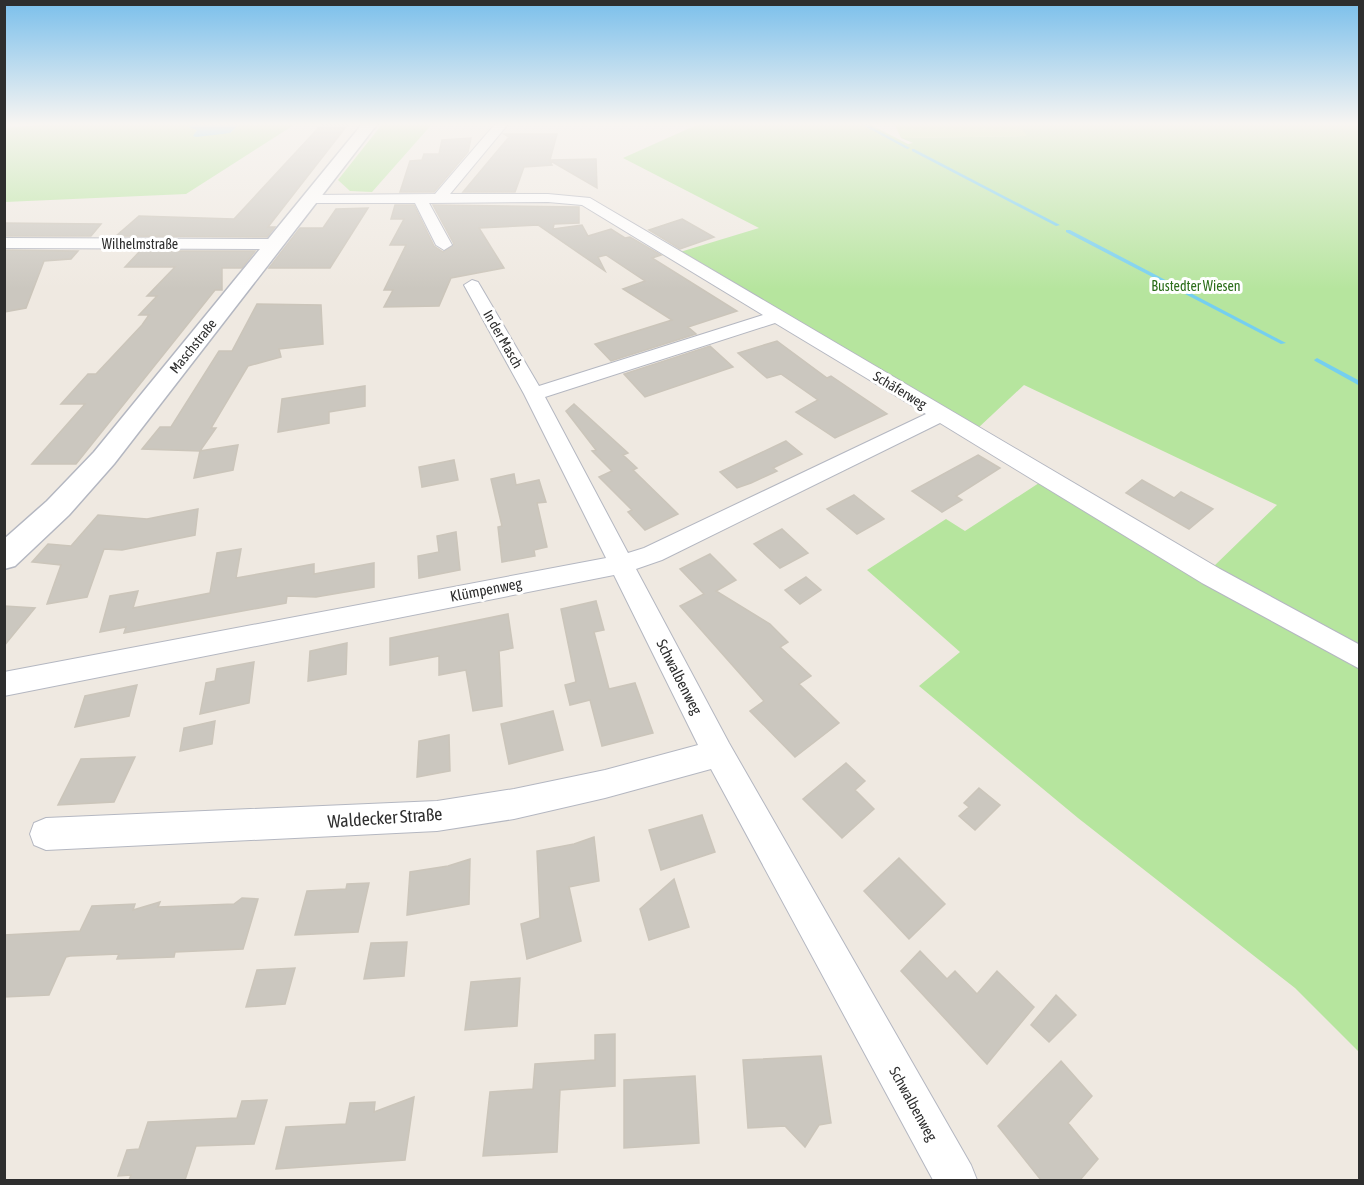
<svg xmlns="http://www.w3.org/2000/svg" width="1364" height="1185" font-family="'Asap Condensed',sans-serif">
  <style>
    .green { fill: #b6e59e }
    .pitch { fill: #c9ec9a }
    .water { fill: #75cff0 }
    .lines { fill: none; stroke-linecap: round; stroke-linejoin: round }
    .stream { fill: #75cff0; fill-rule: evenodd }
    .building { fill: #cbc7bf; stroke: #cbc5ba; stroke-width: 1.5 }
    .minor-casing { stroke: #b4b7c1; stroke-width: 2 }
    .tertiary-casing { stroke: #b4b7c1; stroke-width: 3 }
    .minor { fill: #fff; fill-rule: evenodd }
    .tertiary { fill: #fff; fill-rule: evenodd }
    .labels { text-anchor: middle; stroke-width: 6; stroke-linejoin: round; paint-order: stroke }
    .far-street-label { font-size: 14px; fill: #2e2e2e; stroke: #fff }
    .far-park-label { font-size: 14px; fill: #2c6e1b; stroke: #fff }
    .street-label { font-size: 15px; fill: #2e2e2e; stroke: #fff }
    .near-street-label { font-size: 18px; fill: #2e2e2e; stroke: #fff }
  </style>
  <rect width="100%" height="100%" fill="#efe9e1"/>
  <path class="green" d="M61 123H192L189 127 230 133 240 123H297L186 194 5 202 4 128Z
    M383 123H433L372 192 350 191 338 180Z
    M701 123H867L908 144 913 143 901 138 1026 136 1017 123H1359V653L1212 568 1277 505 1024 385 977 429 680 252 759 228 623 158Z
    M1039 483 1359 667V1052L1295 988 1078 818 919 686 960 652 867 570 946 519 965 531Z"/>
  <path class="pitch" d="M894 123H1017L1027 136 901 138Z"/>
  <path class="water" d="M192 123H240L230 133 196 137 193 136 197 130 189 127Z"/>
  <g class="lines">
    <path class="stream" d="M859 123H864L910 148 907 149Z
      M912 149H914L1060 225 1056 226 912 151Z
      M1066 230H1070L1286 343 1281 344 1066 232Z
      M1317 358 1360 381V386L1315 361 1314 360Z"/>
  </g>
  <path class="building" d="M323 123H349L268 227H275L267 237 116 236 139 216 234 219Z
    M504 134H557L550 160 596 159 597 188 549 160 552 165 524 167 515 192H463L509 137Z
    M471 138 468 152 434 192H400L410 161 422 160 424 154H439L442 140Z
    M395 205H414L434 246 443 252 454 244 433 205 579 207V223L554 224 553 229 582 225 588 236 611 229 625 238 630 237 661 255 652 258 737 311 688 327 696 334 611 361 595 344 672 320 623 289 645 281 606 255 598 257 605 271 538 225 479 228 504 268 451 278 439 306 384 307 393 290H384L406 245H390L404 219H391Z
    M368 208 330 268H269L300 228H323L336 209Z
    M682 219 714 237 680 249 649 230Z
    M4 223 101 224 91 236H4Z
    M4 250 78 251 71 259 44 261 26 308 4 312Z
    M140 251H255L242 268H222V290H215L76 464H32L85 404H61L88 374H96L142 325 149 315H139L157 296H147L175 267H125Z
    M257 304 321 305 323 344 279 349 281 357 248 366 211 428H216L200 451 142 449 160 427H171L219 351H232Z
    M777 341 827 378 831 376 887 414 835 438 796 412 818 400 781 374 767 378 738 353Z
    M710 346 733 367 645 397 624 374Z
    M365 386V406L329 412V423L278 432 282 399Z
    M574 404 628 453 623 455 637 468 633 470 678 514 645 530 628 512 632 510 599 477 612 471 592 451 596 450 566 411Z
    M786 441 802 454 773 468 777 471 751 483 737 488 720 472Z
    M238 445 233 470 194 478 200 451Z
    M978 455 1000 468 956 496 962 500 942 512 912 491Z
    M454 460 458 480 422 487 419 467Z
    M514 474 516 485 539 480 546 502 537 503 547 547 534 550 535 556 502 562 498 527 502 526 491 479Z
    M1142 480 1174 498 1181 492 1213 509 1189 529 1126 493Z
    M854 495 884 519 857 534 827 509Z
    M198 509 195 535 122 550 104 549 87 597 47 604 61 565 32 562 48 544 71 546 98 515 147 519Z
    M782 529 808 553 780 568 754 544Z
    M456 532 460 570 419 578 418 556 439 552 437 536Z
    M241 549 236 578 314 564V574L374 563V587L316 597 287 596 286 603 124 633 126 627 100 632 110 596 138 591 133 608 210 593 217 553Z
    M710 554 736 580 716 591 770 624 788 642 780 647 811 676 799 684 839 723 795 757 750 711 764 701 680 606 704 594 680 569Z
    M806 577 821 590 800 604 785 590Z
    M596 601 604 630 594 632 609 689 635 683 653 733 602 746 590 700 570 705 565 685 576 682 561 609Z
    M4 606 35 608 4 646Z
    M508 614 513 648 499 651 502 706 473 711 466 670 439 675V656L390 665V638Z
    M347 643 346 674 308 681 310 651Z
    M254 662 249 703 200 714 206 683 215 681 217 669Z
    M137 685 129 716 75 727 85 696Z
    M553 711 563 750 509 764 501 724Z
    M215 721 212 744 180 751 184 728Z
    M449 735 450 771 417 777 419 741Z
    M135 757 114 802 58 805 81 759Z
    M846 763 865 781 855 790 874 809 842 838 803 799Z
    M979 788 1000 805 975 830 959 816 969 807 964 803Z
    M702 815 715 852 661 870 649 830Z
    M594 837 599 881 569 887 581 941 527 959 521 924 540 918 537 851 574 844Z
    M899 858 945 904 909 939 864 891Z
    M470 859 469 904 407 915 410 872 448 866Z
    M674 879 689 927 649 940 640 909Z
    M369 883 358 932 295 935 307 891 346 889 347 884Z
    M242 898 258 899 243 949 175 952 174 957 117 959 119 954 70 956 66 957 49 995 4 997V935L80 931 92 906 135 904 133 910 160 902 158 907 234 904Z
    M407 942 404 976 364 979 371 943Z
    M920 951 947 979 955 971 977 994 997 971 1034 1007 987 1064 901 971Z
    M295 968 285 1004 246 1007 257 970Z
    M520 978 517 1026 465 1030 471 982Z
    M1056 995 1076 1015 1049 1042 1031 1025Z
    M615 1034V1086L560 1090 557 1152 483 1156 490 1092 533 1089 535 1064 595 1060V1035Z
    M821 1056 831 1123 819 1125 805 1147 785 1126 748 1128 743 1060Z
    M1061 1061 1092 1096 1068 1123 1098 1159 1080 1180H1041L998 1126Z
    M695 1076 699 1143 624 1148V1080Z
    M414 1097 405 1160 276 1169 286 1127 346 1124 350 1103 375 1102 374 1112Z
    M267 1100 254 1144 196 1146 185 1180H129L131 1175 118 1176 127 1150 139 1149 148 1122 237 1118 242 1101Z"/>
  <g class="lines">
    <g class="minor-casing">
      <path id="minor" d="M496 123H509L450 194H548L590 198 1220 569 1360 645V669L1202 583 940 423 662 560 636 569 729 743 971 1165 977 1180H933L711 769 605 798 514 819 437 831 46 850 34 845 30 834 34 823 46 818 437 801 514 789 605 770 698 745 614 575 4 696V672L606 558 524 394 464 285 472 280 478 282 539 386 763 315 582 205 548 202 429 203 452 245 444 250 436 245 415 203H311L304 199 311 195 435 194ZM775 323 926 414 644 548 628 553 545 397Z
        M4 238 275 239 283 244 275 249 4 248Z"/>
    </g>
    <g class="tertiary-casing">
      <path id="tertiary" d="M363 123H378L114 464 69 515 15 566 4 569V539L47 501 94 452Z"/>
    </g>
    <use href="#minor" class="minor"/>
    <use href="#tertiary" class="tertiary"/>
  </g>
  <linearGradient id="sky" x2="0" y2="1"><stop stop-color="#7abfeb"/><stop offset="0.43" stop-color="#f8f5f2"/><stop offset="1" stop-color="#f8f5f2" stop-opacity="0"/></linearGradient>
  <rect width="1364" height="289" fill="url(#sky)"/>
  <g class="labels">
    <g class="far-street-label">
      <text x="140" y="249">Wilhelmstraße</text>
      <text transform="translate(503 339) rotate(60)" y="5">In der Masch</text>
      <text transform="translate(193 346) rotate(-51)" y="5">Maschstraße</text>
      <text transform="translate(900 390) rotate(31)" y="5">Schäferweg</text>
    </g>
    <g class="far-park-label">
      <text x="1196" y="291">Bustedter Wiesen</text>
    </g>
    <g class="street-label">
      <text transform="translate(486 590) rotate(-11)" y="5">Klümpenweg</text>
      <text transform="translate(679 677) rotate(63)" y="5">Schwalbenweg</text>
      <text transform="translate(913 1104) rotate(61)" y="5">Schwalbenweg</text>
    </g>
    <g class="near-street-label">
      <text transform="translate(385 818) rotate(-4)" y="6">Waldecker Straße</text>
    </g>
  </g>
  <rect width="1364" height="1185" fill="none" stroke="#2e2e2e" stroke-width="12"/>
</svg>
